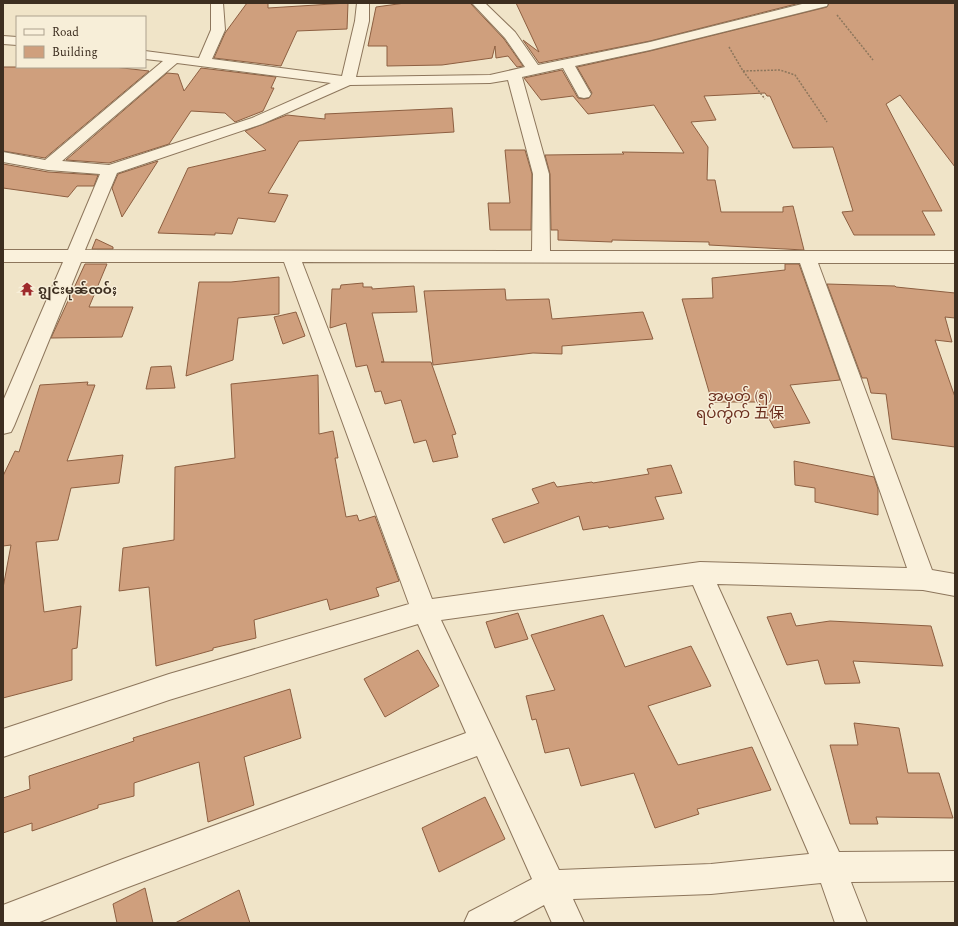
<svg xmlns="http://www.w3.org/2000/svg" width="958" height="926" font-family="Spectral,'Noto Sans SC','Noto Sans Myanmar',serif">
  <style>
    .building { fill: #cf9f7d; stroke: #8d5f41 }
    .lines { fill: none; stroke-linecap: round; stroke-linejoin: round }
    .minor-casing { stroke: #8d765c; stroke-width: 2 }
    .path { stroke: #8d765c; stroke-width: 1.5; stroke-dasharray: 2 1.5; stroke-linecap: butt }
    .minor { fill: #faf1dc; fill-rule: evenodd }
    .labels { text-anchor: middle; stroke-width: 3; stroke-linejoin: round; paint-order: stroke }
    .poi-label { font-size: 13px; font-weight: bold; fill: #3d2e20; stroke: #f7eed8; text-anchor: start }
    .quarter-label { font-size: 15px; fill: #6b2e1e; stroke: #f7eed8 }
  </style>
  <rect width="100%" height="100%" fill="#f0e4c8"/>
  <path class="building" d="M247 3H268V8L348 3 347 29 297 31 281 66 214 58 225 33Z
    M405 3H470L504 39 523 66 517 67 508 56 496 58 495 46 492 58 442 65 387 66V46H368L376 7Z
    M516 3H800L650 41 539 63 523 40 539 52Z
    M829 3H955V167L900 95 886 104 942 211H922L935 235H854L842 212 853 211 833 147 793 148 770 96H767L765 93 704 96 716 120 691 122 708 147 707 180H715L721 212H783V207L793 206 804 250 709 245V242L612 240V242L558 240V230H551L550 174 545 155 624 154 622 152 684 153 654 105 588 114 573 96 541 100 524 78 562 70 578 98 584 99 589 98 592 93 577 67 650 51 827 7Z
    M3 67H114L149 71 45 158 3 151Z
    M201 68 276 77 271 88H274L263 111 235 122 225 113 191 111 169 144 109 163 66 160 167 73 178 74 184 91Z
    M452 108 454 132 299 141 268 193 288 195 275 222 238 218 232 234 215 233V235L158 233 188 168 266 150 245 131 287 115 325 119V114Z
    M505 150H525L532 174 531 230H490L488 203H510Z
    M158 161 122 217 112 188 118 174Z
    M3 164 48 172 98 175 94 186H77L68 197 3 188Z
    M96 239 113 247V249H92Z
    M85 264H107L89 307H133L122 337 51 338Z
    M785 264H799L840 380 790 385 810 423 774 428 760 402H712L682 299 713 298 712 278 785 270Z
    M279 277V314L238 318 233 360 186 376 199 282H231Z
    M363 283V287H372V289L414 286 417 312 372 313 384 362H381H431L456 434 452 435 458 457 433 462 426 440 414 443 401 400 385 404 381 391 375 392 367 365 356 367 346 323 330 328 332 289H340L341 285Z
    M827 284 895 286 896 287 955 293V318L945 317 952 342 935 340 955 397V447L892 439 886 394 871 393 867 378H862Z
    M505 289 506 300 549 299 552 319 643 312 653 339 562 346V354L533 353 433 365 424 291Z
    M296 312 305 336 283 344 274 317Z
    M171 366 175 388 146 389 151 367Z
    M318 375 319 434 333 431 338 458H335L346 517 357 515 359 521 375 516 399 581 376 588 379 596 330 610 327 599 254 620 256 638 213 648V650L156 666 149 587 119 591 123 548 174 540 175 467 235 458 231 384Z
    M88 382 87 385H95L67 461 123 455 119 483 71 488 58 540 36 542 44 612 81 606 77 648 72 649V680L3 698V588L11 545 3 546V476L15 451 19 452 40 385Z
    M794 461 874 477 878 489V515L815 502V488L795 485Z
    M671 465 682 493 655 497 664 519 609 528 608 526 583 530 579 516 504 543 492 519 539 503 532 489 554 482 557 487 592 482 593 483 649 474 647 469Z
    M518 613 528 639 495 648 486 622Z
    M791 613 796 626 830 621 931 626 943 666 853 661 860 683 825 684 818 660 787 665 767 617Z
    M603 615 625 667 691 646 711 686 648 706 678 765 752 747 771 790 697 809 699 814 655 828 634 773 581 786 569 748 545 753 536 719 532 720 526 696 555 690 531 635Z
    M418 650 439 686 385 717 364 679Z
    M290 689 301 738 244 757 254 805 208 822 199 762 134 783V796L98 805V808L32 831V823L3 833V798L30 789 29 776 134 741 133 738Z
    M854 723 899 728 908 773H939L953 818 876 817 878 824H850L830 745H858Z
    M485 797 505 839 439 872 422 828Z
    M145 888 153 923H117L113 904Z
    M239 890 250 923H175Z"/>
  <g class="lines">
    <g class="minor-casing">
      <path id="minor" d="M211 3H223L225 30 212 59 342 76 355 21 357 3H369V21L356 77 490 75 525 67 505 38 472 3H485L515 32 538 65 650 42 806 3H828L827 6 650 50 575 66 591 94 589 97 584 98 579 97 563 68 522 77 549 174 550 251H955V263H818L932 570 955 574V596L923 590 717 584 839 852 955 851V881L851 882 867 923H835L821 883 711 894 573 899 584 923H552L544 905 511 923H464L469 912 532 879 477 756 123 889 37 923H3V905L123 859 466 733 418 624 169 700 3 757V729L169 674 409 604 284 262H81L14 426 11 432 3 434V401L63 262H3V250H68L100 174 48 170 3 162V152L45 160 163 61 145 59V51L199 58 211 30ZM177 63 331 83 252 118 109 165 62 161ZM508 80 533 174 532 251 85 250 117 173 262 124 350 85 490 83ZM302 262 800 263 907 568 700 562 432 599ZM693 585 809 854 711 864 559 870 441 620Z
        M3 36 17 37V45L3 44Z"/>
    </g>
    <path class="path" d="M837 15 873 60
      M729 47 743 71 765 99
      M743 71 780 70 795 75 827 122"/>
    <use href="#minor" class="minor"/>
  </g>
  <defs>
    <g id="temple-bare" transform="scale(1.08)"><path d="M0-6L5-2H3V0L6.5 2.5H4V6H1.5V3h-3V6H-4V2.5H-6.5L-3 0V-2H-5Z" fill="#9e2a2b" stroke="#f7eed8" stroke-width="2.5" paint-order="stroke"/></g>
  </defs>
  <g fill-rule="evenodd">
    <use href="#temple-bare" x="27" y="289"/>
  </g>
  <g class="labels">
    <g class="poi-label">
      <text x="38" y="294">ၵျွင်းမုၼ်ၸဝ်ႈ</text>
    </g>
    <g class="quarter-label">
      <text x="740" y="401">အမှတ် (၅)<tspan x="740" dy="17">ရပ်ကွက် 五保</tspan></text>
    </g>
  </g>
  <rect width="958" height="926" fill="none" stroke="#3d2e20" stroke-width="8"/>
  <rect x="16" y="16" width="130" height="52" fill="#f7eed8" stroke="#ada18e"/>
  <rect x="24" y="29" width="20" height="6" fill="#faf1dc" stroke="#ada18e"/>
  <text x="52" y="36" font-size="12" fill="#3d2e20">Road</text>
  <rect x="24" y="46" width="20" height="12" fill="#cf9f7d" stroke="#ada18e"/>
  <text x="52" y="56" font-size="12" fill="#3d2e20">Building</text>
</svg>
